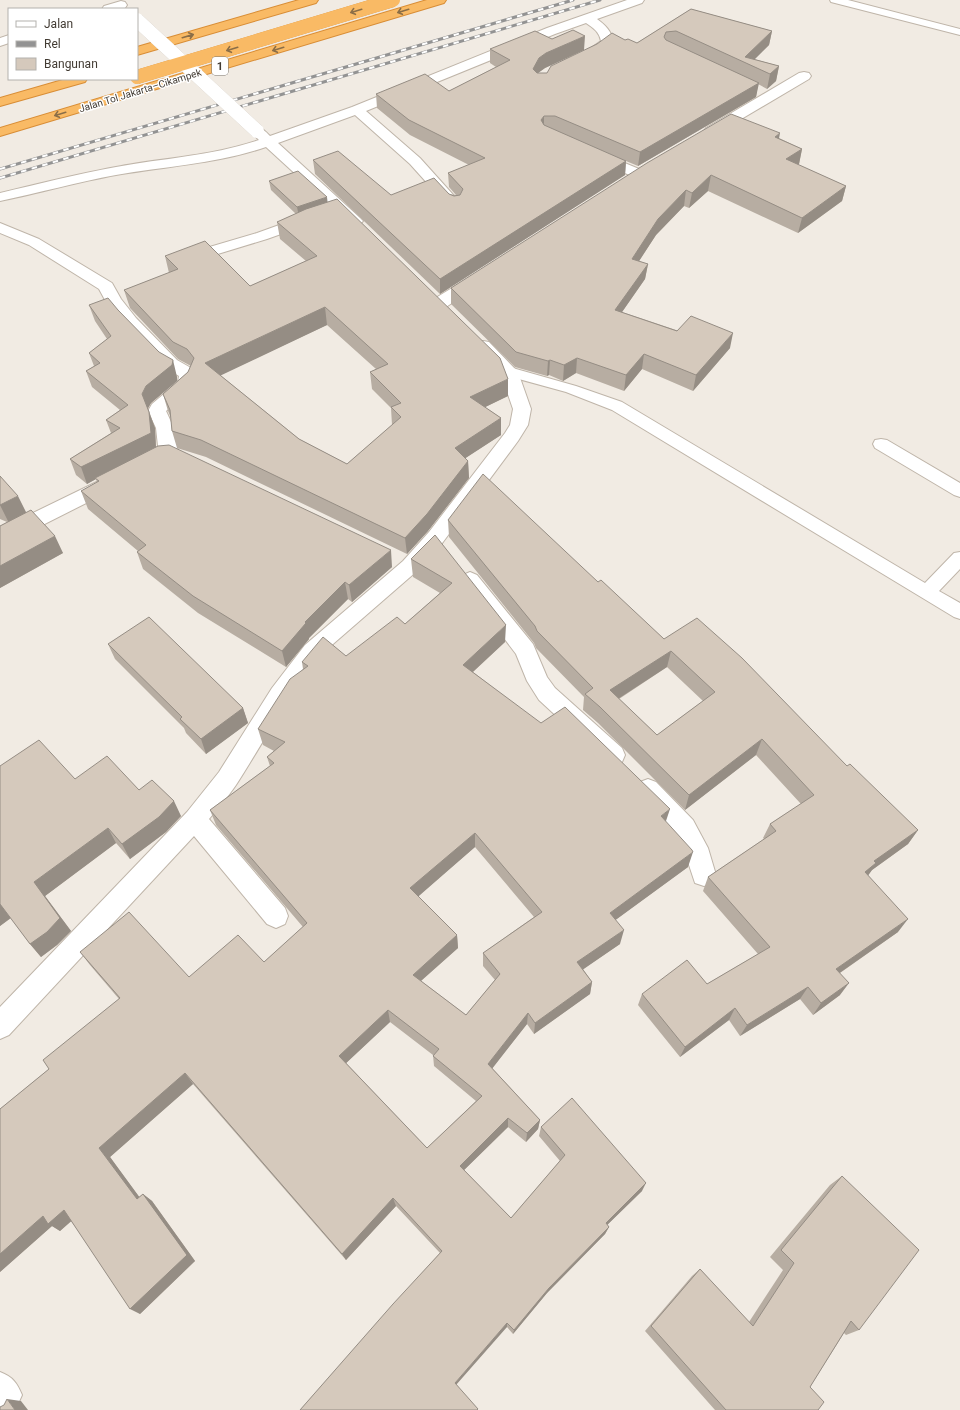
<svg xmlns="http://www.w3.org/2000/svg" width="960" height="1410" font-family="Roboto,sans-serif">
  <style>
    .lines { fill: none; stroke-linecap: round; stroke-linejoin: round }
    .service-casing { stroke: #bfb5a9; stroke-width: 2 }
    .minor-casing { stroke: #bfb5a9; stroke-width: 2 }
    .motorway-casing { stroke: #d88d36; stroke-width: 2 }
    .service { fill: #fff; fill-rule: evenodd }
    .minor { fill: #fff; fill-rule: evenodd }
    .motorway { fill: #f9ba65; fill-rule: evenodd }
    .rail-casing { stroke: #939393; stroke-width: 3 }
    .rail { stroke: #fff; stroke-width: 2; stroke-dasharray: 5.5; stroke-linecap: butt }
    .minor-bridge-casing { stroke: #bfb5a9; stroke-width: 14; stroke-linecap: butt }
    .motorway-bridge-casing { stroke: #d88d36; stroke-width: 14; stroke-linecap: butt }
    .minor-bridge { stroke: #fff; stroke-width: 14 }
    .motorway-bridge { stroke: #f9ba65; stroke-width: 14 }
    .wall { fill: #b7ada2; fill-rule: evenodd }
    .shaded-wall { fill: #958d84 }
    .building { fill: #d5c9bc; stroke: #958d84; fill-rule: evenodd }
    .oneway { stroke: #8b6e47 }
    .labels { text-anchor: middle; stroke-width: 3; stroke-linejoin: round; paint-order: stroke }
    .far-street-label { font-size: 10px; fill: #423b33; stroke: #fff }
    .shield { fill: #fff; stroke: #7b7670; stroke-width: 1 }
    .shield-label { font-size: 11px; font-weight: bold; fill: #423b33 }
  </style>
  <rect width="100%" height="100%" fill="#f1ebe3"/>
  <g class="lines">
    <g class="service-casing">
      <path id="service" d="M830 0H848L960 29V35L831 2Z
        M509 367 576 386 622 402 925 583 954 553 960 552V569L939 591 960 603V619L954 617 612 410 566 392 504 375 502 372 504 369Z
        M881 439 887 440 960 483V497L954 495 875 448 873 444 875 440Z"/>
    </g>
    <g class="minor-casing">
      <path id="minor" d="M627 0H644L642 3 597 19C605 25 612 31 613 42 608 50 592 60 582 58L581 55 601 41C599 31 593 28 586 23L555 34 366 111 420 158 456 198 458 201 456 204 451 205 446 204 410 164 355 115 278 143 360 218 363 221 360 224 355 226 350 224 266 147C217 164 167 166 116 175 77 182 39 193 0 201V193C38 184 77 174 116 167 164 158 212 156 259 140L250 131 252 128C261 126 264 130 270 136L352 107 547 28Z
        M121 1 125 2 127 5 125 8 102 9 104 6Z
        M9 35V43L0 46V38Z
        M804 72 809 73 811 76 809 79 716 134 711 135 706 134 704 131 706 128 799 73Z
        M598 152 644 171 646 174 644 177 639 178 634 177 593 159 591 156 593 153Z
        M307 215 312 217 315 220 312 223 267 239 185 264 179 262 177 259 179 256 257 233Z
        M0 223 39 239 112 283 121 299 136 318 177 360 191 368 197 376 192 388 166 411C172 423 182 447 175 459L168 461 161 459 159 455 156 428 148 411 152 404 178 382 179 376 165 368 124 326 105 300 99 289 29 245 0 233Z
        M476 275 482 277 484 280 482 283 446 307 440 308 434 307 432 303 434 299 470 277Z
        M483 341 489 342 518 372 531 409 528 425 518 441 443 542 417 571 333 644C293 685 267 737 236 785 228 797 218 808 209 819L285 908 288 916 285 924 276 928 267 924 194 836 9 1035 0 1039V1007L187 812 219 772 272 688 305 645 403 561 429 532 505 433 510 425 513 409 501 374 475 346 477 342Z
        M109 476 116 478 118 483 116 488 7 543 0 545V529Z
        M470 572 477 575 533 644 547 677 555 688 622 748 625 755 622 762 614 765 606 762 539 700 527 681 516 654 460 580 463 575Z
        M648 779 656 782 693 820 708 848 716 875 713 883 704 886 695 883 684 850 677 834 640 796 636 789 640 782Z
        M0 1372C13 1377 17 1383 22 1395L17 1406 8 1410 0 1408Z"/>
    </g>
    <g class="motorway-casing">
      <path id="motorway" d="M299 0H318L316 3 137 55V47Z
        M427 0H446L444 3 0 136V128Z
        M66 79H87L85 82 0 106V98Z"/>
    </g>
    <use href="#service" class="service"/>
    <use href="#minor" class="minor"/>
    <use href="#motorway" class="motorway"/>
    <g class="rail-casing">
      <path id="rail" d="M0 169 573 0
        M0 178 600 0"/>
    </g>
    <use href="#rail" class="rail"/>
    <g class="minor-bridge-casing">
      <path id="minor-bridge" d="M137 20 257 131"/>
    </g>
    <g class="motorway-bridge-casing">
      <path id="motorway-bridge" d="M137 77 393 0"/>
    </g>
    <use href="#minor-bridge" class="minor-bridge"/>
    <use href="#motorway-bridge" class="motorway-bridge"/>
  </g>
  <path class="wall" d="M691 9 772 31 769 45 754 59 779 66 776 81 767 89 758 84 756 97 638 166 626 161 625 175 440 294 315 174 313 160 391 195 449 194 456 195 449 187 448 173 469 165 410 135 377 108 376 94 449 91 496 67 490 63V49L552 39 584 50 545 68 538 73H547L625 40 637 43Z
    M779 138 802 149 799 164 798 165 846 186 842 201 798 233 708 191 689 208 684 206 656 235 639 261 648 264 645 279 622 312 730 348 693 391 642 369 624 391 576 373 563 381 549 375 547 376 515 367 451 304V288Z
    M269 181 328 202 508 396 485 407 501 418V435L465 458 468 461 469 478 428 531 407 554 206 457 177 448 172 431 171 418 168 411 163 394 188 372 191 366 178 359 130 308 124 290 169 273 165 256 250 286 306 261 280 239 277 222 296 214 271 190ZM327 325 376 369 370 372 372 389 391 408 392 425 347 464 299 439 220 375Z
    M89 305 118 310 177 377V381L151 403 148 408 155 428 156 447 392 567 352 602 348 599 309 638V639L286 667 198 613 143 569 137 552 138 551 88 509 81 491 97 482 96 479 87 484 76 475 70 459 111 433 106 420 120 410 92 387 86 371 94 366 89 353 107 339 95 321Z
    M0 476 26 513 63 553 0 588V526L7 522 0 519Z
    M448 520 598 582 664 639 847 766 918 830 908 844 872 870 868 875 898 932 840 973V995L813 1015 800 999 740 1036 729 1020 680 1057 638 1005 642 994 707 984 758 954 703 891 708 877 764 839 763 838 770 824 801 804 756 755 685 810 598 723 583 710 584 697 536 648 534 643 449 537ZM667 667 703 701 657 735 619 699Z
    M435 535 505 642 473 672 666 822 688 867 615 920 620 944 583 969 592 982 590 994 534 1034 527 1024 492 1068 540 1120 538 1129 526 1142 508 1127 464 1170 511 1218 560 1161 539 1136 541 1127 642 1191 607 1225 609 1227 605 1234 547 1293 513 1334 507 1327 300 1410 440 1253 396 1206 346 1260 193 1084 110 1157 139 1197 143 1194 152 1201 195 1261 140 1314 71 1221 60 1231 52 1226 0 1272V1109L49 1069 119 999 90 965 80 952 189 977 264 962 303 927 216 825 210 810 270 766 267 757 274 751 263 745 258 729 303 669 302 662 346 656 405 624 440 593 413 577 411 559ZM475 847 534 917 483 953V966L495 980 466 1015 421 981 458 948 457 935 418 896ZM390 1022 433 1055 434 1066 476 1101 427 1148 346 1063Z
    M108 644 243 708 248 723 206 754 186 733 184 728 115 659Z
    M0 766 75 779 139 790 181 816 166 832 130 859 116 843 45 896 71 931 57 945 41 957 30 944 11 918 0 926Z
    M842 1176 859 1330 846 1335 844 1333 810 1387 818 1410H715L645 1331 692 1276 700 1269 749 1322 783 1270 770 1257 830 1185Z"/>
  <path class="shaded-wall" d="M772 31 769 45 749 65 745 57Z
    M585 36 584 50 545 68 538 73 533 84V69L539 58 546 53Z
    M779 66 776 81 767 89 770 74Z
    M759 83 756 97 638 166 640 152Z
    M544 116V131L541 120Z
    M780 133 777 149 775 137Z
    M802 149 799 164 782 175 786 159Z
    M626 161 625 175 440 294V279Z
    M711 175 708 191 689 208 692 193Z
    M846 186 842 201 798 233 802 218Z
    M686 190 684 206 656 235 630 275 632 259 658 219Z
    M327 197 328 206 299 217 297 207Z
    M648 264 645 279 613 325 615 310Z
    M325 307 327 325 209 381 205 363Z
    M733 333 730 348 693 391 696 375Z
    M644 354 642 369 624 391 626 375Z
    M577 358 576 373 563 381 564 365Z
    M173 360 177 377V381L151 403 147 410 142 394 146 386Z
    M550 360 549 375 547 376 548 361Z
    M508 379V396L471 414 470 397Z
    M149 412 155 428 156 449 95 478 96 479 87 484 81 467Z
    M501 418V435L455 465V448Z
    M468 461 469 478 428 531 407 554 405 538Z
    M18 496 27 514 9 523 0 505Z
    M55 536 63 553 0 588V566Z
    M391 550 392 567 352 602 349 585Z
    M345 582 348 599 309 638V639L286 667 282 651 305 622Z
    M506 625 505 642 463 681V665Z
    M671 651 667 667 607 706 610 690Z
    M243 708 248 723 206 754 201 739Z
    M762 739 756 755 685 810 689 795Z
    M174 801 181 816 166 832 130 859 122 844Z
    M670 809 665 824 661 816Z
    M108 828 116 843 45 896 71 931 57 945 41 957 30 944 34 882Z
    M918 830 908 844 872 870 867 877 865 872 874 861Z
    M475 833V847L412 902 410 888Z
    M693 852 688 867 606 927 610 913Z
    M0 904 12 917 0 926Z
    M908 919 898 932 828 981 836 969Z
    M624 930 620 944 575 975 577 962Z
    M457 935 458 948 414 987 413 975Z
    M592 982 590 994 534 1034 535 1023Z
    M849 983 840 995 813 1015 821 1003Z
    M808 987 800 999 740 1036 747 1025Z
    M735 1008 729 1020 680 1057 685 1047Z
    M388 1010 390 1022 343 1066 339 1056Z
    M528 1013 527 1024 488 1074V1064Z
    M185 1073 193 1084 110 1157 146 1206 137 1199 99 1148Z
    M508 1118V1127L460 1174V1166Z
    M540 1120 538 1129 526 1142 527 1133Z
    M646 1183 642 1191 602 1230 606 1223Z
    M143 1194 152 1201 195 1261 140 1314 130 1309Z
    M393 1198 396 1206 346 1260 342 1254Z
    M64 1210 76 1217 60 1231 52 1226 0 1272V1254L43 1216Z
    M609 1227 605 1234 547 1293 513 1334 514 1330 549 1288Z
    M507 1323V1327L456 1385 455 1383Z
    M7 1399 21 1401 28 1410H15Z"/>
  <path class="building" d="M691 9 772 31 745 57 779 66 770 74 676 31 666 32 664 37 666 40 759 83 640 152 555 116H544L541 120 544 125 626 161 440 279 313 160 338 151 391 195 434 178 449 194 454 196 460 195 463 189 448 173 485 158 409 120 376 94 425 74 449 91 510 60 490 49 535 31 552 39 573 30 585 36 546 53 539 58 533 69 537 73H547L551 66 597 44 612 33 625 40 628 39 637 43Z
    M731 114 780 133 775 137 802 149 786 159 846 186 802 218 711 175 692 193 686 190 658 219 632 259 648 264 615 310 677 331 691 316 733 333 696 375 644 354 626 375 577 358 564 365 550 360 548 361 516 352 451 288 647 163Z
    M298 171 327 197 297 207 269 181Z
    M337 199 500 358 508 379 470 397 501 418 455 448 468 461 427 514 405 538 201 440 172 431 170 410 163 394 188 372 194 358 187 349 173 342 124 290 178 269 165 256 205 241 250 286 317 256 277 222 306 209ZM325 307 388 364 370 372 401 403 391 407 401 417 347 464 299 439 205 363Z
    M108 298 118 310 159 352 173 360 172 365 146 386 142 394 149 412 151 433 81 467 70 459 120 428 106 420 128 405 86 371 100 363 89 353 111 336 89 305Z
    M169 445 391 550 349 585 345 582 305 622 306 623 282 651 193 596 137 552 146 545 81 491 99 481 95 478 158 446Z
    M483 474 598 582 601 580 664 639 697 618 742 658 847 766 850 764 918 830 874 861 876 863 865 872 908 919 836 969 849 983 821 1003 808 987 747 1025 735 1008 685 1047 642 994 687 960 707 984 770 947 708 877 776 831 770 824 814 795 762 739 689 795 600 707 585 694 593 688 537 631 535 626 448 520ZM671 651 715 692 657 735 610 690Z
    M0 476 18 496 0 505Z
    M31 510 55 536 0 566V526Z
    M435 535 506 625 463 665 541 723 565 707 670 809 661 816 692 850 693 852 610 913 624 930 577 962 592 982 535 1023 528 1013 488 1064 540 1120 527 1133 508 1118 460 1166 511 1218 565 1155 541 1127 572 1098 646 1183 606 1223 609 1227 549 1288 514 1330 507 1323 455 1383 478 1409 477 1410H300L393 1304 442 1251 393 1198 342 1254 185 1073 99 1148 137 1199 143 1194 187 1255 130 1309 64 1210 48 1224 43 1216 0 1254V1109L49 1069 43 1060 120 998 80 952 129 912 189 977 238 935 264 962 307 923 210 810 274 763 267 757 285 742 258 729 290 679 308 666 302 662 323 637 346 656 397 617 405 624 452 583 411 559ZM475 833 542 912 483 953 500 974 466 1015 413 975 457 935 410 888ZM388 1010 439 1049 433 1056 482 1096 427 1148 339 1056Z
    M149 617 243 708 201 739 180 719 182 717 108 644Z
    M39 740 75 779 107 756 139 790 152 780 174 801 159 817 122 844 108 828 34 882 60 918 47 932 30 944 0 904V766Z
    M842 1176 919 1250 859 1330 851 1321 810 1387 824 1402 818 1410H726L651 1326 700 1269 753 1326 794 1263 781 1250Z
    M7 1399 15 1410H0V1407L4 1405Z"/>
  <defs><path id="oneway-shaft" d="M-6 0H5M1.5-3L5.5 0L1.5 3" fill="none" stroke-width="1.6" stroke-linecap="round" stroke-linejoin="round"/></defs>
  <g class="oneway">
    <use href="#oneway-shaft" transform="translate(356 11) rotate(163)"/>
    <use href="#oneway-shaft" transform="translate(403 11) rotate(163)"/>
    <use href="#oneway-shaft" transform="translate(188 36) rotate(-16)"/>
    <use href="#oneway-shaft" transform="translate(232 49) rotate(163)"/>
    <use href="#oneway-shaft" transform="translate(278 49) rotate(163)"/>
    <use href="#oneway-shaft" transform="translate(60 114) rotate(163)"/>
  </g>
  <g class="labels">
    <g class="far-street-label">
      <text transform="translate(140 90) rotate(-17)" y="4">Jalan Tol Jakarta–Cikampek</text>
    </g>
    <rect class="shield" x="212" y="57" width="16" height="18" rx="3"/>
    <g class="shield-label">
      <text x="220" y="70">1</text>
    </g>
  </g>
  <rect x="8" y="8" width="130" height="72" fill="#ffffff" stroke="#b3b1ad"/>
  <rect x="16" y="21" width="20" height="6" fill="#ffffff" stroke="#b3b1ad"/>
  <text x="44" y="28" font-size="12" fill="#423b33">Jalan</text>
  <rect x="16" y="41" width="20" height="6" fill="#939393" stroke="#b3b1ad"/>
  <text x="44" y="48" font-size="12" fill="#423b33">Rel</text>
  <rect x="16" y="58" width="20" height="12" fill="#d5c9bc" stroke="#b3b1ad"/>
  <text x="44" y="68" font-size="12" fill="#423b33">Bangunan</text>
</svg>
